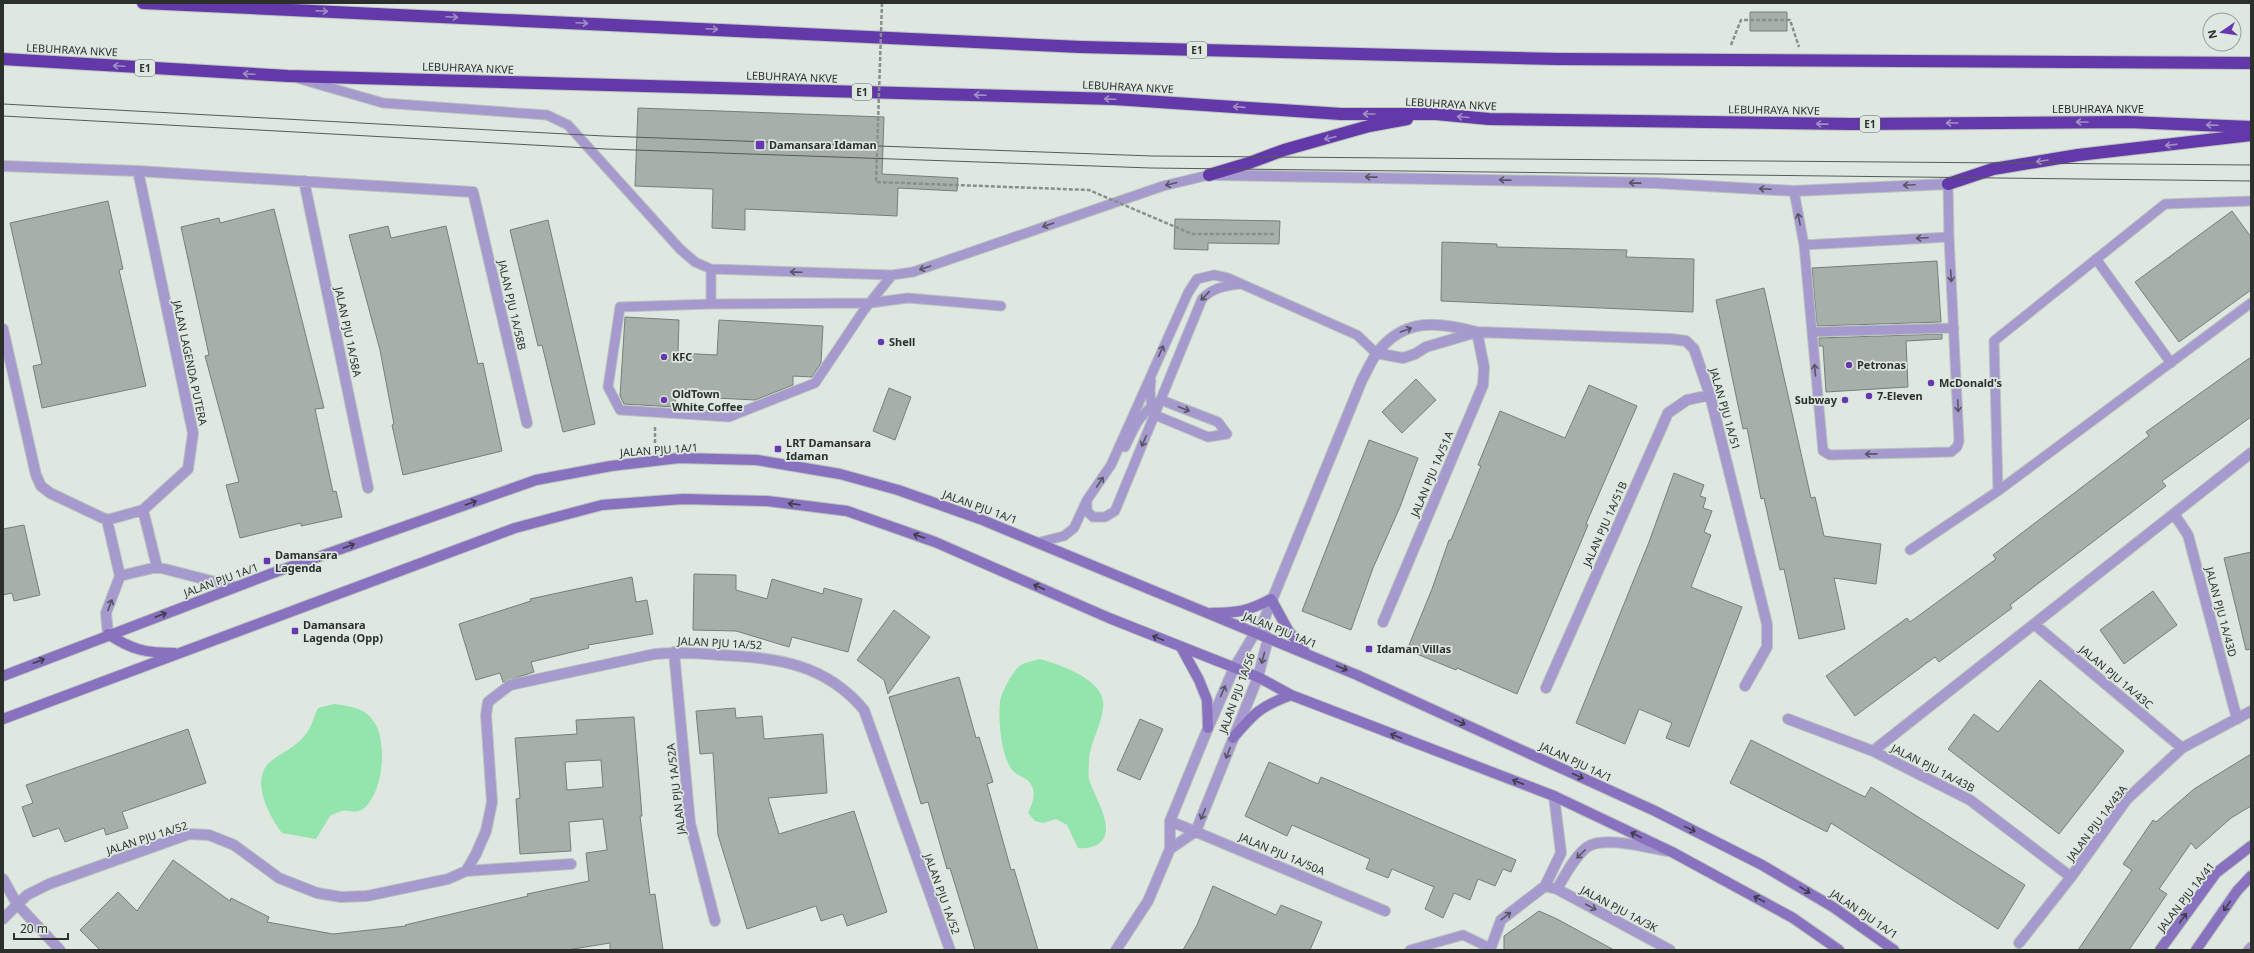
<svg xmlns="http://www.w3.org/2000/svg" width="2254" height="953" font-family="'Noto Sans',sans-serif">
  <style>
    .water { fill: #93e4ad }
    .building { fill: #a6b0a8; stroke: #767f78; fill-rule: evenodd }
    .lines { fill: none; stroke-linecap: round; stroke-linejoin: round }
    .lane-casing { stroke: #bac3bd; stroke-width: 11 }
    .street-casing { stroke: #bac3bd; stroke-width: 12 }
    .secondary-casing { stroke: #bac3bd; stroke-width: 12 }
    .highway-casing { stroke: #bac3bd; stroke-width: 14 }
    .path { stroke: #89908b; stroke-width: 2.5; stroke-dasharray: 4 2; stroke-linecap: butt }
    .lane { stroke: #a699cd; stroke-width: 9 }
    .street { stroke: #a699cd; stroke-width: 10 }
    .secondary { stroke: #8872bf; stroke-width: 10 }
    .highway { stroke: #6338a9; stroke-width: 12 }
    .tram { stroke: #555b57; stroke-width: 1 }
    .path-bridge { stroke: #89908b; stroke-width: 2.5; stroke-dasharray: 4 2; stroke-linecap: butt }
    .oneway { stroke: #a090c5 }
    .oneway2 { stroke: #575565 }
    .oneway3 { stroke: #3e3d4a }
    .poi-dot { fill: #6638b0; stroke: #dee8e1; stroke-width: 1.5 }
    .labels { text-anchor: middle; stroke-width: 3.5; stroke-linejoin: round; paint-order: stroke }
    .shield { fill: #dee8e1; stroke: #616763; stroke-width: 1 }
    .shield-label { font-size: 10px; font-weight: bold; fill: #2c302d }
    .street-label { font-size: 11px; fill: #2c302d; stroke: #dee8e1 }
    .poi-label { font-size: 11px; font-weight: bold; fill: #2c302d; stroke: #dee8e1; text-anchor: start }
  </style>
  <rect width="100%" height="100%" fill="#dee8e1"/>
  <path class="water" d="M1039 659C1056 663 1096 677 1102 697 1108 714 1091 739 1089 758 1089 765 1088 773 1089 779 1094 796 1107 814 1106 831 1104 846 1090 849 1078 848L1067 825 1056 819 1043 823 1035 821 1028 813C1032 805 1035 797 1033 789 1030 777 1020 778 1013 771 1001 757 998 720 1000 702 1001 693 1013 670 1021 665 1026 662 1034 661 1039 659Z
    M334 704C348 706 362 707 371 718 389 736 384 794 363 809 356 814 349 810 342 811 338 812 333 814 330 816L316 839 282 833C269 816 249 779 271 761 283 752 296 747 305 735 311 729 314 716 318 708Z"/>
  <path class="building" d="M1750 12H1787V31H1750Z
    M638 108 884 117 882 174 958 178 957 191 898 188 897 216 745 209V230L712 228 713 189 635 186Z
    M108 201 123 269 119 270 146 386 42 408 33 366 42 364 10 223Z
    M274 209 324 408 315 409 333 492 336 491 342 517 301 526V523L240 538 226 485 239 482 205 356 209 355 181 227 219 218 220 223Z
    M2232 211 2251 237V290L2179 342 2135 282Z
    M1175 219 1280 221 1279 244 1208 243V250L1174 249Z
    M548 220 595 424 563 432 542 345 538 346 510 230Z
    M388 226 391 238 446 226 478 364 483 363 502 451 403 475 392 425 394 424 380 350 349 235Z
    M1442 242 1497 244V247L1627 250 1626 257 1694 259 1693 312 1441 301Z
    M1937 261 1941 322 1817 326 1812 268Z
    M1764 288 1811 498 1815 497 1824 536 1881 544 1876 584 1834 578 1845 629 1799 639 1784 569 1780 570 1764 498 1761 499 1747 428 1743 429 1716 300Z
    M625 317 679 320 678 353 717 355 719 320 823 326 821 363 812 377 793 376V385L755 400 715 398V393L676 391 675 407 624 404 620 396Z
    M1942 334V339L1906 341 1908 387 1826 392 1823 346H1819V338Z
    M2251 357V417L2162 481 2166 486 2010 605 2012 608 1939 662 1935 657 1855 716 1826 676 1907 618 1910 622 1996 559 1993 555 2149 436 2146 432Z
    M1416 379 1436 400 1402 433 1382 412Z
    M1589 385 1637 406 1586 524 1588 525 1517 694 1457 668 1456 670 1407 650 1432 589 1449 540H1451L1481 466 1478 465 1500 411 1565 438Z
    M889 388 911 397 895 440 873 431Z
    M1369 440 1418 458 1400 507 1373 568 1351 630 1302 611Z
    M1674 473 1704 485 1700 496 1706 498 1703 508 1712 511 1704 532 1711 535 1691 587 1742 607 1689 747 1666 738 1672 723 1639 709 1625 744 1576 723 1649 542Z
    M24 525 40 595 14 601 12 593 3 595V529Z
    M2251 552V649L2246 650 2224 558Z
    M694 574 736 575V590L767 599 772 579 823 594 824 588 862 599 848 652 792 637 789 647 736 631 693 630Z
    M632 577 636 602 647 600 653 634 588 645 589 648 531 662 534 672 503 682 500 673 476 680 459 624 531 601 530 599Z
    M2153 591 2177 625 2124 664 2100 630Z
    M894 610 930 637 888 694 884 680 857 660Z
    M959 677 976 738 979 737 993 782 987 784 1011 870 1014 869 1038 950H975L950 868 947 869 928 802 921 804 904 747 889 697Z
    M2040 680 2124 751 2059 834 1948 749 1974 714 1998 732Z
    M735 708 736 718 762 716 764 739 823 734 827 793 768 798 779 834 854 811 887 912 847 926 843 914 821 921 816 906 747 929 718 835 713 753 700 754 696 711Z
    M634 717 642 816H640L650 895 655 894 663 950H610V943L567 950H100L80 930 118 892 137 911 173 860 230 901 231 898 269 917 267 922 333 934 406 926 405 925 528 896 527 894 589 881 586 853 607 850 603 819 569 822 571 851 520 854 516 799 520 798 515 738 577 734 576 720ZM601 760 603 787 567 790 565 762Z
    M1140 719 1163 729 1140 780 1117 770Z
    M188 729 206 783 122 812 128 828 106 835 104 828 65 842 59 828 33 837 22 807 33 803 26 785Z
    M1751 740 1865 797 1871 787 2025 885 1998 929 1831 823 1827 832 1730 783Z
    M2251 754V806L2231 818 2196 849 2191 843 2159 889 2167 894 2129 950H2078L2132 870 2123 864 2153 820 2156 822 2194 789Z
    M1269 762 1318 784 1321 777 1516 860 1511 872 1503 869 1495 886 1478 879 1470 900 1454 893 1443 918 1425 909 1434 887 1392 869 1388 878 1366 869 1370 859 1292 825 1287 836 1245 816Z
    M1213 886 1276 915 1281 905 1322 922 1310 950H1183L1197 925Z
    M1539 911 1557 919 1614 950H1504V936Z"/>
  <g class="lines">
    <g class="lane-casing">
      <path id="lane" d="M300 79 383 103 547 115 568 125 680 249 695 262 711 269 892 275 913 272 1163 186 1209 175
        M1794 191 1804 245 1949 237 1948 184
        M1804 245 1823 451 1830 455 1951 452 1957 447 1959 441 1949 237
        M2096 259 2171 363
        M711 269V304L620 307 608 387 620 410 729 417 815 383 864 310 892 275
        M711 304 870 303 908 298 1001 306
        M1812 332 1954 328
        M1125 447C1136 424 1139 414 1161 400L1218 422 1227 434 1208 437 1155 415C1150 403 1149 393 1151 381
        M1998 491 2251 303
        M1087 501V511L1093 517H1105L1115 511 1202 299C1213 287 1226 286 1241 284
        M1040 542 1064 536 1074 528 1087 500 1111 465 1188 293 1197 279 1214 275 1228 278 1357 335 1376 353
        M1910 550 1998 491 1994 341 2165 204 2251 201
        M1410 950 1463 935 1490 948
        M2248 950 2251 947"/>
    </g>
    <g class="street-casing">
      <path id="street" d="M3 166 138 171 473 192 527 423
        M1217 175 1655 183 1794 191 1948 184
        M304 181 368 488
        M3 329 36 475 41 486 50 493 107 520 143 510 188 469 193 433 138 171
        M1376 353 1403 358 1415 354 1426 347 1477 332
        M143 510 157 567
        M2174 514 2188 535 2237 719
        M107 520 120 576 106 613 108 634
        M120 576 157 567 235 587
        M1383 622 1483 385 1484 367 1477 332
        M2034 624 2182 748
        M674 652 690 823 715 921
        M1546 688 1668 413 1687 400 1710 395
        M1788 719 1873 751 1970 800 2071 877
        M1873 751 2251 453
        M1170 821 1385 911
        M1170 849 1196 831 1258 677 1268 639 1264 632
        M466 871 571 864
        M3 879 17 904 60 950
        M1545 886 1561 853 1554 796
        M1557 889C1564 877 1578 850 1591 845 1610 837 1647 848 1668 851
        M3 919 27 895 49 884 189 834 209 835 234 845 279 878 317 893 341 897 367 896 448 879 466 871 476 854 486 831 492 802 486 715 488 702 510 685 655 654C677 652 698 653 720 655 776 658 825 663 864 710L950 950
        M2019 943 2071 877 2127 799 2182 748 2251 711
        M1116 950 1148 901 1170 849V821L1208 728 1234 668 1255 633 1261 627 1362 380C1367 371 1371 361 1377 353 1404 317 1438 322 1477 332L1671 339 1686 341 1694 349 1710 395 1767 624V647L1745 686
        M1490 950 1501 920 1545 886 1557 889 1670 950"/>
    </g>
    <g class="secondary-casing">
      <path id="secondary" d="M1211 613C1237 613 1249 611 1271 599L1288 630 1305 652
        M108 634C132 650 146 653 174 653
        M1181 647 1199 680 1207 700 1208 728
        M3 676 270 574 536 480 611 466 679 458 757 460 840 474 898 490 980 519 1357 675 1655 811 1762 865 1833 907 1894 950
        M3 719 515 528 602 505 683 499 767 501 847 511 935 542 1109 618 1258 677 1291 695 1554 796 1672 852 1793 918 1839 950
        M1233 738C1254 713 1261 706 1291 695
        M2160 950 2216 873 2251 846
        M2196 950 2237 891 2251 876"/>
    </g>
    <g class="highway-casing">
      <path id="highway" d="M143 3 1081 47 1558 59 2251 63
        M3 59 288 76 1114 99 1341 114H1436L1489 119 1852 124 2128 122 2251 127
        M1209 175 1249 163 1284 150 1369 126 1407 119
        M1948 184 1993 169 2078 155 2251 135"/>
    </g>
    <path class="path" d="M1731 45 1741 20H1790L1799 47
      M655 443V425"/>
    <use href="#lane" class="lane"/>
    <use href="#street" class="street"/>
    <use href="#secondary" class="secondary"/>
    <use href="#highway" class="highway"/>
    <path class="tram" d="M3 104 604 136 1152 156 2251 165
      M3 116 606 149 1151 168 2251 181"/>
    <path class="path-bridge" d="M882 3 876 182 1089 190 1192 234H1274"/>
  </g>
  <defs><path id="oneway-shaft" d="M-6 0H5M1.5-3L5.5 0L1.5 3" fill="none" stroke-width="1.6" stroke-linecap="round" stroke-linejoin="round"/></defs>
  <g class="oneway">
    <use href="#oneway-shaft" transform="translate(322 11) rotate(3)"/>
    <use href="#oneway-shaft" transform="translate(452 17) rotate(3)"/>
    <use href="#oneway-shaft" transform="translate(582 23) rotate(3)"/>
    <use href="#oneway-shaft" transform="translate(712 29) rotate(3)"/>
    <use href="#oneway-shaft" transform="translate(119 66) rotate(-177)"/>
    <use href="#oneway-shaft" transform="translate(249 74) rotate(-177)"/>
    <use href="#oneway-shaft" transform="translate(980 95) rotate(-178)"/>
    <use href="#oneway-shaft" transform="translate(1110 99) rotate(-178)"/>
    <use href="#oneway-shaft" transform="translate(1239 107) rotate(-176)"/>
    <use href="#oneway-shaft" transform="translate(1369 114) rotate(-180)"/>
    <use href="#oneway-shaft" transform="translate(1463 117) rotate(-175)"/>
    <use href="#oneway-shaft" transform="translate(2082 122) rotate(180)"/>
    <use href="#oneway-shaft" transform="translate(1952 123) rotate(180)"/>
    <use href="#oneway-shaft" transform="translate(1822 124) rotate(-179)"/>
    <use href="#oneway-shaft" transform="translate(2212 125) rotate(-178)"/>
    <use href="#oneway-shaft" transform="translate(1330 138) rotate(166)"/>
    <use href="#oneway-shaft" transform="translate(2171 145) rotate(173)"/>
    <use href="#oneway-shaft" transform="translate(2042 161) rotate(171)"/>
  </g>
  <g class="oneway2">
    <use href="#oneway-shaft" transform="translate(1371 177) rotate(-179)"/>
    <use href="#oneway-shaft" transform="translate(1505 180) rotate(-179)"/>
    <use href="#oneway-shaft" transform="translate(1635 183) rotate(-179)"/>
    <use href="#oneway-shaft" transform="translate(1171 184) rotate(166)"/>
    <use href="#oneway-shaft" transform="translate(1909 185) rotate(177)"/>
    <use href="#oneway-shaft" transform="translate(1765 189) rotate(-177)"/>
    <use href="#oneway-shaft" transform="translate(1799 219) rotate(-101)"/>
    <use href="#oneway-shaft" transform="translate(1048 225) rotate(161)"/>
    <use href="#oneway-shaft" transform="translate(1922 238) rotate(177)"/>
    <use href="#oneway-shaft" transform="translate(925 268) rotate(161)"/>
    <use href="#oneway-shaft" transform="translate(796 272) rotate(-178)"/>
    <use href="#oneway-shaft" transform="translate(1951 276) rotate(87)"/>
    <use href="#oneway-shaft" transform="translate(1205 296) rotate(133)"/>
    <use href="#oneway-shaft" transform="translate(1406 330) rotate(-20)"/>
    <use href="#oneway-shaft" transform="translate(1161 351) rotate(-66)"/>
    <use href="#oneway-shaft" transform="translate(1815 370) rotate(-95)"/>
    <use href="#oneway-shaft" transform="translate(1958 406) rotate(87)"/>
    <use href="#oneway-shaft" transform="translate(1184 409) rotate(21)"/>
    <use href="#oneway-shaft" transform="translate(1144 441) rotate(113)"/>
    <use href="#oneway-shaft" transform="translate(1871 454) rotate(179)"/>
    <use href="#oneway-shaft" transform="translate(1100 482) rotate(-56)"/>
    <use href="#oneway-shaft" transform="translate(110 605) rotate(-69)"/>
    <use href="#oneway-shaft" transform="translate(1263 658) rotate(105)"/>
    <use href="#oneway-shaft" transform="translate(1223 691) rotate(-66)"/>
    <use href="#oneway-shaft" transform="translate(1228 753) rotate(111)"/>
    <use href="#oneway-shaft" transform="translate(1203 814) rotate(113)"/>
    <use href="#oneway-shaft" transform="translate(1581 854) rotate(135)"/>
    <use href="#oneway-shaft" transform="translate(1591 907) rotate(28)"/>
    <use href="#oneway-shaft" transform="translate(1506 916) rotate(-38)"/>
  </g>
  <g class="oneway3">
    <use href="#oneway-shaft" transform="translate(471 503) rotate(-20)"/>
    <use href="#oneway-shaft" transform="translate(794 504) rotate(-173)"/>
    <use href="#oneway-shaft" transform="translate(919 536) rotate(-161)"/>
    <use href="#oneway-shaft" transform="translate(349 546) rotate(-20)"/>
    <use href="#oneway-shaft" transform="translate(1039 587) rotate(-156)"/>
    <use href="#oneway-shaft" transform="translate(161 615) rotate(-20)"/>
    <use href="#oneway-shaft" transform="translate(1158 638) rotate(-158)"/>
    <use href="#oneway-shaft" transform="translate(39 661) rotate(-21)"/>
    <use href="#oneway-shaft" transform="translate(1342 668) rotate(23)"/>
    <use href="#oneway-shaft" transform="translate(1460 722) rotate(25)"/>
    <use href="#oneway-shaft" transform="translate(1396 736) rotate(-159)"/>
    <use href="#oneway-shaft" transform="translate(1578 776) rotate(25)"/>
    <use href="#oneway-shaft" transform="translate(1518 782) rotate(-159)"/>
    <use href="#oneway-shaft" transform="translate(1690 829) rotate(26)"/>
    <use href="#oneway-shaft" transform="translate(1636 835) rotate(-154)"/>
    <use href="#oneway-shaft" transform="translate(1805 890) rotate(31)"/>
    <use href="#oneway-shaft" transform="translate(1759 899) rotate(-152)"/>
    <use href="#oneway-shaft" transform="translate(2227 906) rotate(125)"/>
    <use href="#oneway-shaft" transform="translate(2183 918) rotate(-54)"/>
  </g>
  <g class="poi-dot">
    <rect x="755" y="140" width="10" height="10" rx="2"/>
    <circle cx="881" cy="342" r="4"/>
    <circle cx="664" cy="357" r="4"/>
    <circle cx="1849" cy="365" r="4"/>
    <circle cx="1931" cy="383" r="4"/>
    <circle cx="1869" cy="396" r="4"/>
    <circle cx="664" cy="400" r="4"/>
    <circle cx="1845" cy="400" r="4"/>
    <rect x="774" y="445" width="8" height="8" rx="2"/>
    <rect x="263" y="557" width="8" height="8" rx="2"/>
    <rect x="291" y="627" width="8" height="8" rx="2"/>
    <rect x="1365" y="645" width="8" height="8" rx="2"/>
  </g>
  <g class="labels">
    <g class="shield">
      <rect x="1187" y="42" width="20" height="16" rx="3"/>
      <rect x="135" y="60" width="20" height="16" rx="3"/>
      <rect x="852" y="84" width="20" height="16" rx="3"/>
      <rect x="1860" y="116" width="20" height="16" rx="3"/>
    </g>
    <g class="shield-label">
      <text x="1197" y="54">E1</text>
      <text x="145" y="72">E1</text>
      <text x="862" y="96">E1</text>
      <text x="1870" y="128">E1</text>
    </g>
    <g class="street-label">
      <text transform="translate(72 50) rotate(3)" y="4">LEBUHRAYA NKVE</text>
      <text transform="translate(468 68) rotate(2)" y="4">LEBUHRAYA NKVE</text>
      <text transform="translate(792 77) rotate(2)" y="4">LEBUHRAYA NKVE</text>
      <text transform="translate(1128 87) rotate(3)" y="4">LEBUHRAYA NKVE</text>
      <text transform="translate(1451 104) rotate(3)" y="4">LEBUHRAYA NKVE</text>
      <text x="2098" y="113">LEBUHRAYA NKVE</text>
      <text transform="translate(1774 110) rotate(1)" y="4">LEBUHRAYA NKVE</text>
      <text transform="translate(512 305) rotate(77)" y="4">JALAN PJU 1A/58B</text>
      <text transform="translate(348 332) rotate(78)" y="4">JALAN PJU 1A/58A</text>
      <text transform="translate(190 363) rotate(78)" y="4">JALAN LAGENDA PUTERA</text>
      <text transform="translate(1725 409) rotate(74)" y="4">JALAN PJU 1A/51</text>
      <text transform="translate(659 450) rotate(-4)" y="4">JALAN PJU 1A/1</text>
      <text transform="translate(1432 474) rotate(-67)" y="4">JALAN PJU 1A/51A</text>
      <text transform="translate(980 507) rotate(20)" y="4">JALAN PJU 1A/1</text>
      <text transform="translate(1605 524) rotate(-66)" y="4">JALAN PJU 1A/51B</text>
      <text transform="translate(221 580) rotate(-20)" y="4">JALAN PJU 1A/1</text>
      <text transform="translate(2221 612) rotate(75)" y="4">JALAN PJU 1A/43D</text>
      <text transform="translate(1280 630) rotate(22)" y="4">JALAN PJU 1A/1</text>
      <text transform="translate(720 643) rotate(3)" y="4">JALAN PJU 1A/52</text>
      <text transform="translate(2116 677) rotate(40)" y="4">JALAN PJU 1A/43C</text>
      <text transform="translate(1237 693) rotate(-70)" y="4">JALAN PJU 1A/56</text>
      <text transform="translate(1576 762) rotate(25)" y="4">JALAN PJU 1A/1</text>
      <text transform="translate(1933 768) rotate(27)" y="4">JALAN PJU 1A/43B</text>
      <text transform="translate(676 789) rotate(-97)" y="4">JALAN PJU 1A/52A</text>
      <text transform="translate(2097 823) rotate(-53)" y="4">JALAN PJU 1A/43A</text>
      <text transform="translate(147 838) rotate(-18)" y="4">JALAN PJU 1A/52</text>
      <text transform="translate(1282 854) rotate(23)" y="4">JALAN PJU 1A/50A</text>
      <text transform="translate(942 894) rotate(70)" y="4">JALAN PJU 1A/52</text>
      <text transform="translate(2186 897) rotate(-52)" y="4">JALAN PJU 1A/41</text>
      <text transform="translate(1619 909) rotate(28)" y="4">JALAN PJU 1A/3K</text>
      <text transform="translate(1864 914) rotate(34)" y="4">JALAN PJU 1A/1</text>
    </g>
    <g class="poi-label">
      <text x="769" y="149">Damansara Idaman</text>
      <text x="889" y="346">Shell</text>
      <text x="672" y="361">KFC</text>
      <text x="1857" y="369">Petronas</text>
      <text x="1939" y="387">McDonald's</text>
      <text x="672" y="398">OldTown<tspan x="672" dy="13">White Coffee</tspan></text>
      <text x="1877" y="400">7-Eleven</text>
      <text x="1837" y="404" text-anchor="end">Subway</text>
      <text x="786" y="447">LRT Damansara<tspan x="786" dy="13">Idaman</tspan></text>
      <text x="275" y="559">Damansara<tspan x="275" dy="13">Lagenda</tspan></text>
      <text x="303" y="629">Damansara<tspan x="303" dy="13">Lagenda (Opp)</tspan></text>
      <text x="1377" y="653">Idaman Villas</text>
    </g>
  </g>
  <rect width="2254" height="953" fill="none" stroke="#2c302d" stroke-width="8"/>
  <g transform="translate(2222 32) rotate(257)"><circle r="19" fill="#dee8e1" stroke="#979e99"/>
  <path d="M0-3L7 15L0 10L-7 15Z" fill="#6638b0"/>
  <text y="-6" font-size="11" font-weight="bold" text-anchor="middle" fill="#2c302d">N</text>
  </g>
  <path d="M14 933v6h54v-6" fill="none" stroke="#2c302d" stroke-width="2"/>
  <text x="20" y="933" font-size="12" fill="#2c302d" stroke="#dee8e1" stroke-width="3" paint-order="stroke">20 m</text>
</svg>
